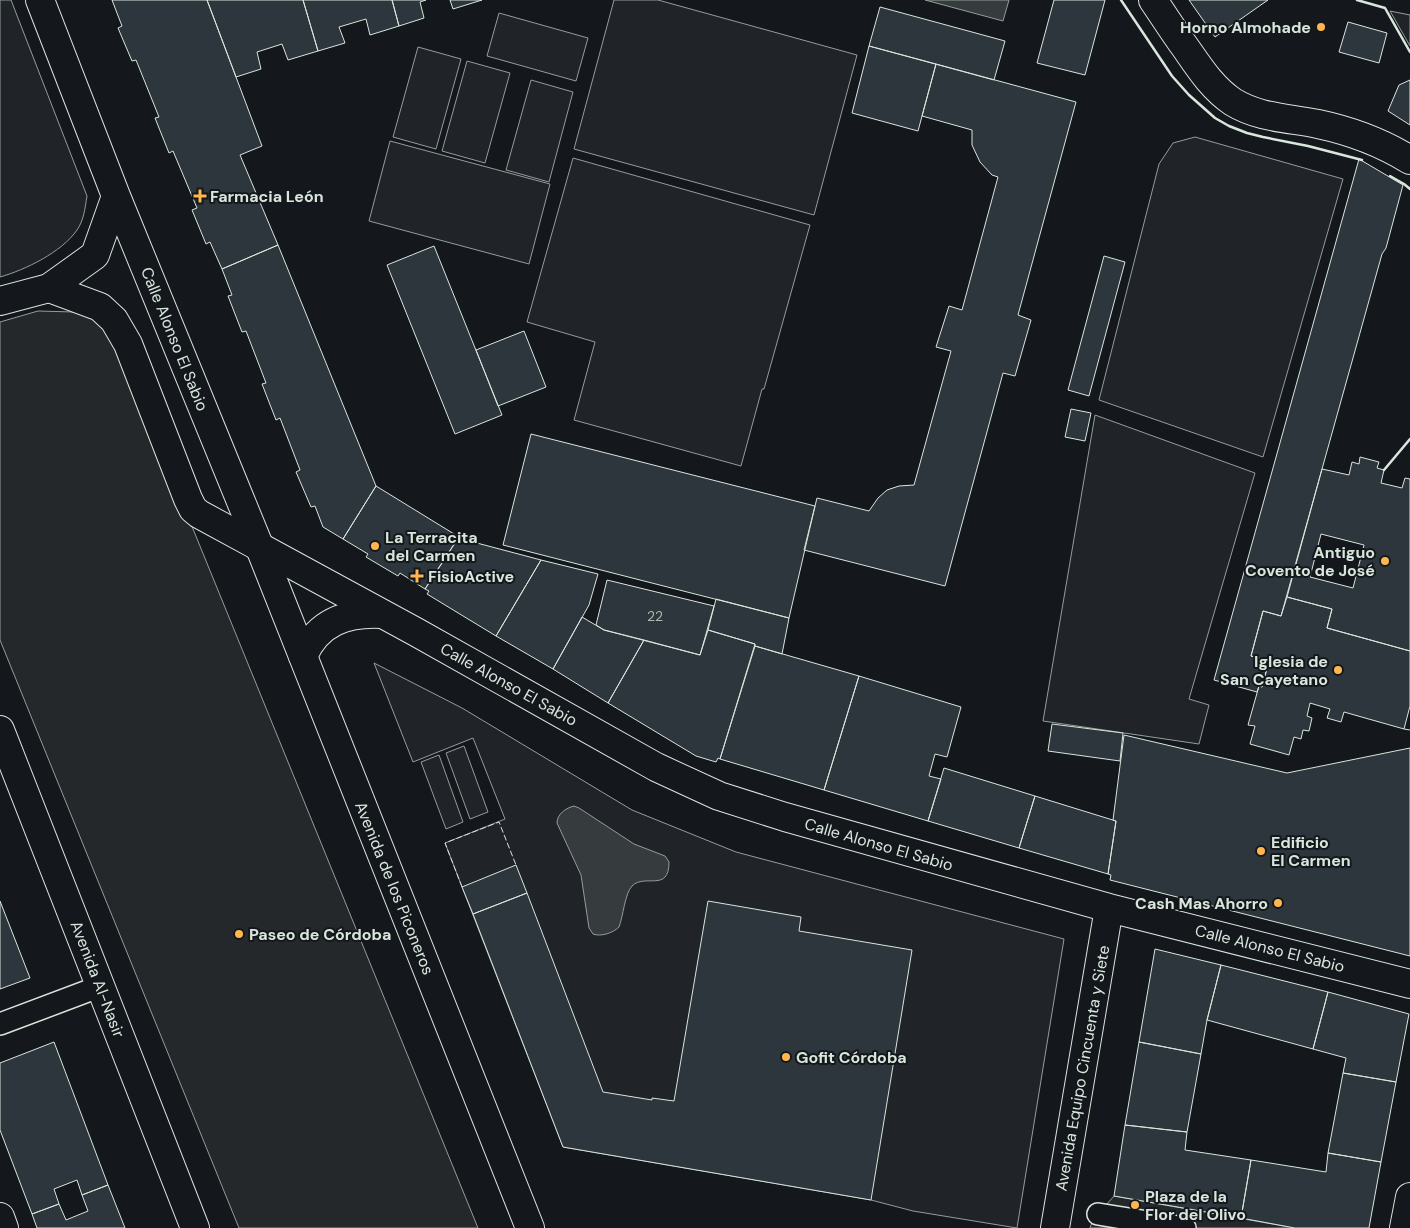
<svg xmlns="http://www.w3.org/2000/svg" width="1410" height="1228" font-family="'DM Sans',sans-serif">
  <style>
    .green { fill: #202428; stroke: #939e99 }
    .parking { fill: #24282b; stroke: #939e99 }
    .water { fill: #363b3e; stroke: #939e99 }
    .building { fill: #2c363c; stroke: #d8e6dc; fill-rule: evenodd }
    .lines { fill: none; stroke-linecap: round; stroke-linejoin: round }
    .pedestrian-casing { stroke: #d8e6dc; stroke-width: 24 }
    .minor-casing { stroke: #d8e6dc; stroke-width: 30 }
    .primary-casing { stroke: #d8e6dc; stroke-width: 30 }
    .pedestrian { stroke: #14181c; stroke-width: 21 }
    .minor { stroke: #14181c; stroke-width: 28 }
    .primary { stroke: #14181c; stroke-width: 28 }
    .fence { stroke: #d8e6dc; stroke-width: 1; stroke-dasharray: 6 2.5; stroke-linecap: butt }
    .wall { stroke: #d8e6dc; stroke-width: 2.5 }
    .poi-dot { fill: #ffb74d; stroke: #14181c; stroke-width: 2 }
    .labels { text-anchor: middle; stroke-width: 4; stroke-linejoin: round; paint-order: stroke }
    .number-label { font-size: 14px; fill: #adbab4 }
    .poi-label { font-size: 16px; font-weight: bold; fill: #d8e6dc; stroke: #14181c; text-anchor: start }
    .street-label { font-size: 16px; fill: #d8e6dc; stroke: #14181c }
  </style>
  <rect width="100%" height="100%" fill="#14181c"/>
  <path class="green" d="M0 0H11L87 196C85 208 84 220 77 230 62 252 25 270 0 277Z
    M614 0H658L857 55 814 215 574 149Z
    M1390 11 1410 15V46Z
    M499 13 588 38 576 81 487 56Z
    M418 47 461 59 436 149 393 137Z
    M467 61 510 73 485 163 442 151Z
    M531 80 573 92 549 182 506 170Z
    M1195 137 1343 179 1263 457 1099 400 1159 164 1173 143Z
    M390 141 550 184 529 264 369 221Z
    M573 158 810 225 764 389H762L741 466 574 420 595 342 527 322Z
    M1095 415 1255 473 1189 699 1209 705 1199 744 1043 721Z
    M374 663 462 708 632 810 736 852 1064 939 1017 1228 913 1211 871 1200 563 1147 445 843 505 819 473 738 413 762Z
    M464 746 488 812 470 819 446 753Z
    M439 755 463 822 446 829 421 762Z"/>
  <path class="parking" d="M38 311 74 312 97 320 118 345 478 1228H239L0 640V322Z
    M1114 1196 1295 1228H1090L1091 1225 1098 1214Z"/>
  <path class="water" d="M925 0H1009L1003 21Z
    M574 806 579 808 634 844 665 856 669 862C669 893 645 873 632 886 625 893 623 917 619 927 613 933 601 937 593 934L589 928 581 875 557 823C557 814 566 808 574 806Z"/>
  <path class="building" d="M112 0H207L262 146 240 155 278 245 222 269 210 242 206 244 192 210 197 208 173 151 169 153 155 118 159 117 136 60 132 61 118 28 122 26Z
    M207 0H303L318 51 288 60 282 44 257 52 261 69 236 77Z
    M303 0H392L399 26 370 35 366 19 339 27 345 43 318 51Z
    M392 0H426L420 2 424 18 399 26Z
    M450 0H482L453 9Z
    M1054 0H1105L1085 75 1037 63Z
    M1189 0H1268L1215 37Z
    M880 7 1005 41 994 80 869 46Z
    M1348 22 1387 33 1379 63 1339 52Z
    M869 46 936 64 918 131 852 113Z
    M936 64 1076 102 1018 315 1031 320 1015 376 1003 373 945 586 804 550 817 498 869 511 878 498 887 490 899 486 914 485 951 351 936 347 949 306 962 310 998 177 992 175 980 162 972 145V130L922 116Z
    M1410 80V125L1388 111 1399 85Z
    M1359 159 1403 185 1386 248 1382 254 1281 616 1263 611 1251 656 1269 661 1262 687 1259 686 1257 692 1214 680Z
    M278 245 376 486 343 539 323 527 315 506 311 507 296 472 300 470 280 418 276 420 262 384 266 383 246 331 242 332 228 296 232 295 222 269Z
    M434 246 502 415 455 434 387 265Z
    M1104 256 1125 262 1089 396 1068 390Z
    M524 331 546 387 498 406 476 350Z
    M1071 409 1091 413 1085 441 1065 437Z
    M531 434 815 506 789 618 503 545Z
    M1360 457 1379 462 1377 468 1384 470 1381 483 1402 488 1405 478 1410 479V651L1327 628 1332 609 1287 597 1322 469 1349 475 1352 462 1359 464ZM1321 534 1364 545 1353 588 1310 577Z
    M376 486 459 537 425 589 400 573 398 576 366 557 368 554 343 539Z
    M458 538 541 560 496 636 427 594 429 591 425 589Z
    M541 560 598 574 589 605 553 669 496 636Z
    M607 580 714 606 700 655 604 630 596 625Z
    M1287 597 1332 609 1327 628 1410 651V706L1404 729 1344 712 1341 722 1327 718 1330 709 1310 703 1307 716 1312 718 1309 731 1303 730 1301 739 1294 737 1289 755 1250 744 1255 726 1248 725 1259 686 1262 687 1269 661 1251 656 1263 611 1281 616Z
    M716 599 789 618 782 654 755 646V644L708 630Z
    M582 617 604 630 644 640 608 703 553 669Z
    M708 630 755 644 720 759 718 758 716 762 696 756 608 703 644 640 700 655Z
    M755 646 859 676 824 790 720 759Z
    M859 676 961 707 947 757 935 754 929 776 941 779 928 821 824 790Z
    M1052 724 1123 733 1120 761 1048 751Z
    M1124 735 1287 773 1410 748V956L1110 880 1111 875 1108 874 1116 821 1113 820Z
    M944 768 1035 796 1019 848 928 821Z
    M1035 796 1116 821 1108 874 1019 848Z
    M516 865 527 893 473 914 462 887Z
    M527 893 603 1092 652 1100V1098L674 1101 708 901 801 917 799 931 912 950 871 1200 563 1147 473 914Z
    M0 901 30 978 0 989Z
    M1155 949 1221 965 1207 1020 1201 1054 1139 1042Z
    M1221 965 1328 992 1313 1049 1207 1020Z
    M1328 992 1409 1014 1396 1082 1343 1073 1346 1058 1313 1049Z
    M54 1042 108 1185 82 1195 77 1180 54 1189 59 1204 32 1214 0 1130V1063Z
    M1139 1042 1201 1054 1187 1132 1125 1125Z
    M1343 1073 1396 1082 1381 1162 1328 1153Z
    M1125 1125 1187 1132 1185 1150 1251 1160 1241 1218 1114 1196Z
    M1328 1153 1381 1162 1369 1228H1295L1241 1218 1251 1160 1326 1172Z
    M108 1185 125 1228H37L32 1214 59 1204 66 1220 88 1211 82 1195Z"/>
  <g class="lines">
    <g class="pedestrian-casing">
      <path id="pedestrian" d="M0 1024 101 986
        M1098 1214 1185 1228"/>
    </g>
    <g class="minor-casing">
      <path id="minor" d="M1153 0C1164 16 1174 32 1185 47 1199 67 1212 88 1233 102 1259 118 1289 118 1318 124 1351 131 1381 142 1410 160
        M49 288 100 307 114 320 128 344 188 499 193 509 199 514 416 632 656 767 719 796 785 817 1109 908 1410 984
        M303 656C318 622 347 612 382 614
        M0 1217 4 1228
        M1055 1228 1109 908
        M1404 1228 1410 1197"/>
    </g>
    <g class="primary-casing">
      <path id="primary" d="M40 0 116 196 260 548 530 1228
        M0 301 49 288 95 255 116 196
        M0 730 195 1228"/>
    </g>
    <use href="#pedestrian" class="pedestrian"/>
    <use href="#minor" class="minor"/>
    <use href="#primary" class="primary"/>
    <path class="fence" d="M1404 729 1410 730
      M462 887 445 843 499 822 516 865"/>
    <path class="wall" d="M1121 0 1172 76 1189 95 1215 118 1229 126 1247 133 1263 137 1308 146 1362 160
      M1357 0 1385 8 1410 52
      M1390 176 1404 184 1410 189
      M1384 470 1410 439"/>
  </g>
  <g class="poi-dot">
    <circle cx="1321" cy="27" r="5"/>
    <path d="M197.5 188.5h5v5h5v5h-5v5h-5v-5h-5v-5h5z"/>
    <circle cx="375" cy="546" r="5"/>
    <circle cx="1385" cy="561" r="5"/>
    <path d="M414.5 568.5h5v5h5v5h-5v5h-5v-5h-5v-5h5z"/>
    <circle cx="1338" cy="670" r="5"/>
    <circle cx="1261" cy="851" r="5"/>
    <circle cx="1278" cy="903" r="5"/>
    <circle cx="239" cy="934" r="5"/>
    <circle cx="786" cy="1057" r="5"/>
    <circle cx="1135" cy="1205" r="5"/>
  </g>
  <g class="labels">
    <g class="number-label">
      <text x="655" y="621">22</text>
    </g>
    <g class="poi-label">
      <text x="1311" y="33" text-anchor="end">Horno Almohade</text>
      <text x="210" y="202">Farmacia León</text>
      <text x="385" y="543">La Terracita<tspan x="385" dy="18">del Carmen</tspan></text>
      <text x="1375" y="558" text-anchor="end">Antiguo<tspan x="1375" dy="18">Covento de José</tspan></text>
      <text x="428" y="582">FisioActive</text>
      <text x="1328" y="667" text-anchor="end">Iglesia de<tspan x="1328" dy="18">San Cayetano</tspan></text>
      <text x="1271" y="848">Edificio<tspan x="1271" dy="18">El Carmen</tspan></text>
      <text x="1268" y="909" text-anchor="end">Cash Mas Ahorro</text>
      <text x="249" y="940">Paseo de Córdoba</text>
      <text x="796" y="1063">Gofit Córdoba</text>
      <text x="1145" y="1202">Plaza de la<tspan x="1145" dy="18">Flor del Olivo</tspan></text>
    </g>
    <g class="street-label">
      <text transform="translate(175 339) rotate(68)" y="6">Calle Alonso El Sabio</text>
      <text transform="translate(509 684) rotate(29)" y="6">Calle Alonso El Sabio</text>
      <text transform="translate(879 844) rotate(16)" y="6">Calle Alonso El Sabio</text>
      <text transform="translate(395 888) rotate(68)" y="6">Avenida de los Piconeros</text>
      <text transform="translate(1270 948) rotate(14)" y="6">Calle Alonso El Sabio</text>
      <text transform="translate(98 979) rotate(69)" y="6">Avenida Al-Nasir</text>
      <text transform="translate(1082 1068) rotate(-80)" y="6">Avenida Equipo Cincuenta y Siete</text>
    </g>
  </g>
</svg>
